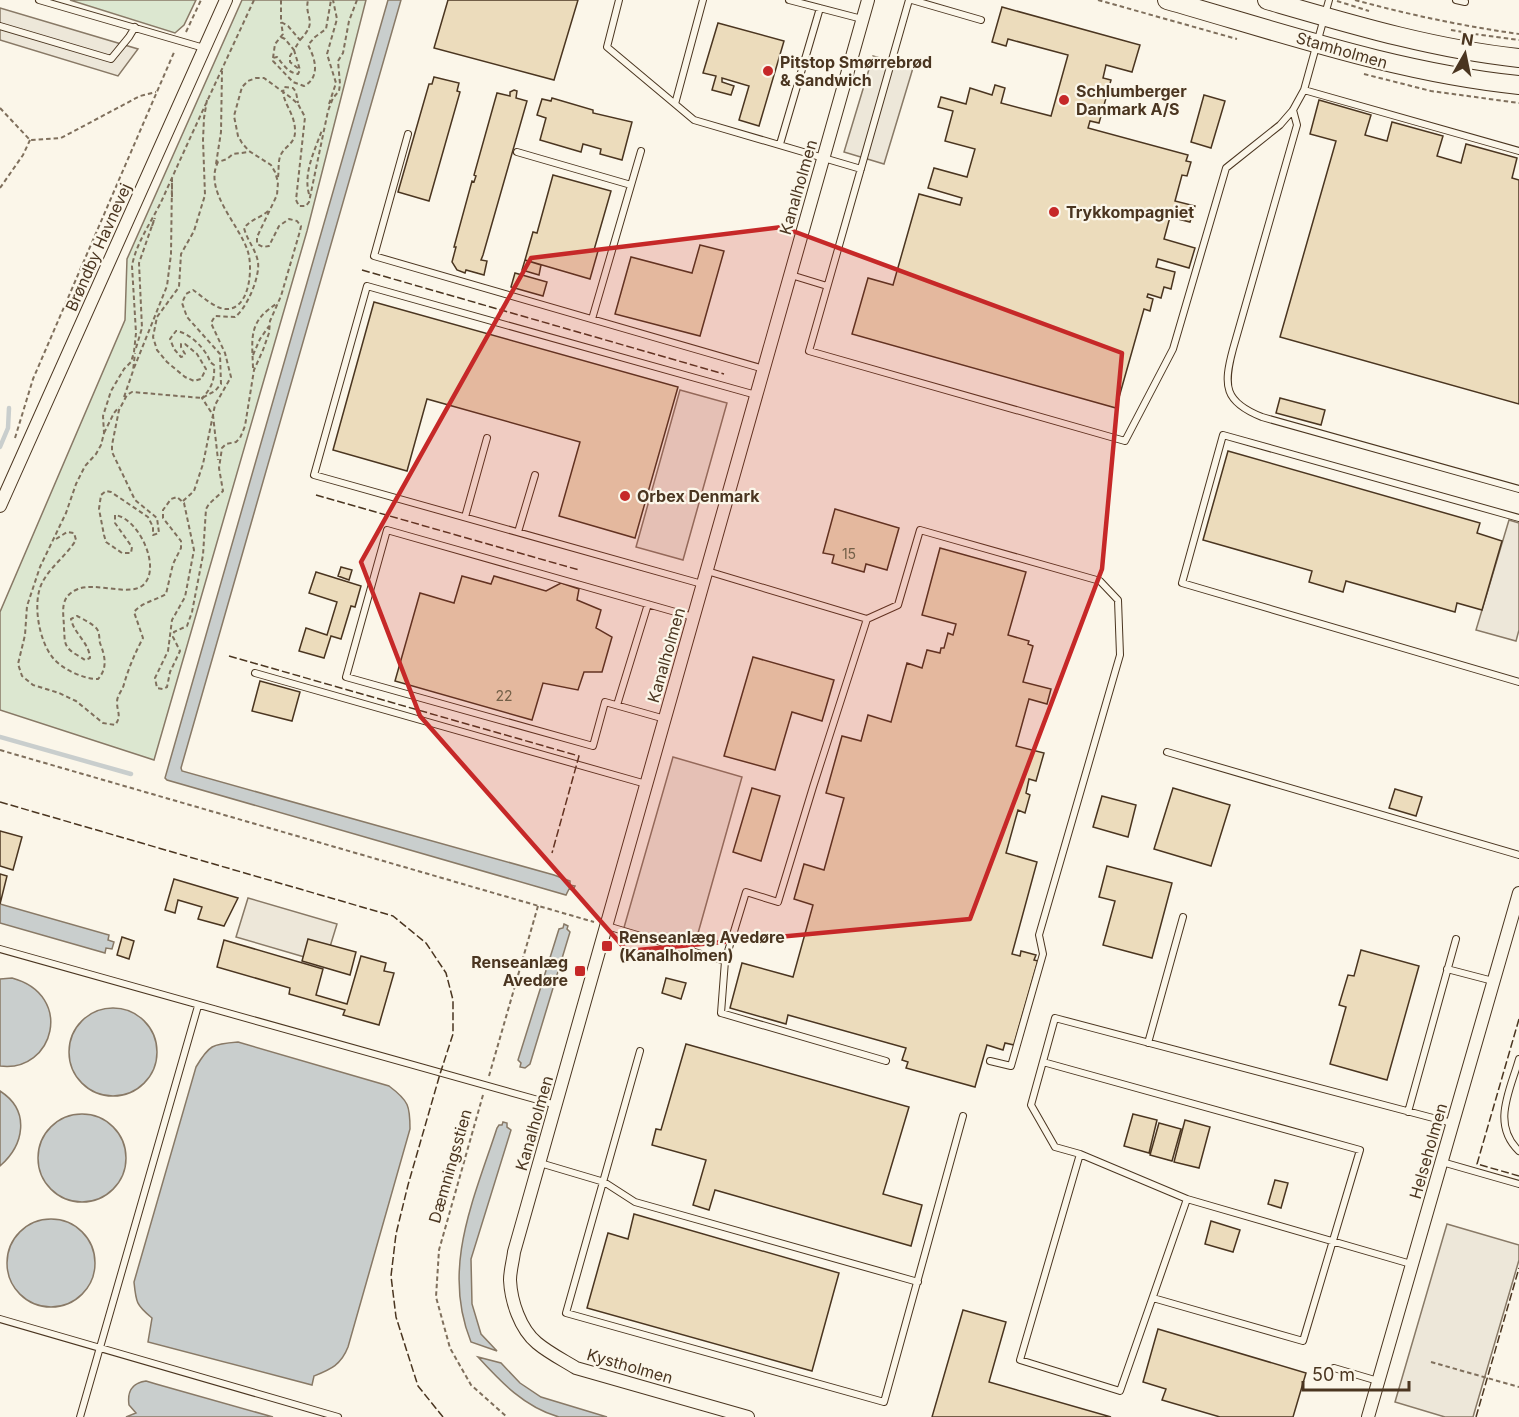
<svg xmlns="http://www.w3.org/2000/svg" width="1519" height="1417" font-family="Inter,sans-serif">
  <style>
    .green { fill: #dce7d0; stroke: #887966; stroke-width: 1.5 }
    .parking { fill: #ede7d9; stroke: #887966; stroke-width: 1.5 }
    .water { fill: #c9cecd; stroke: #887966; stroke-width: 1.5 }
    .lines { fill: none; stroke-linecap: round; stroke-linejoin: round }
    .stream { stroke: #c9cecd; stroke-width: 4.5 }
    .building { fill: #ecdcbc; stroke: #4a3520; stroke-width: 1.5 }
    .lane-casing { stroke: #4a3520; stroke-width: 8 }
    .street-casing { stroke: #4a3520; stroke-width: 14 }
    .secondary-casing { stroke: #4a3520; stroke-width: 20 }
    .path { stroke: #7f6f5c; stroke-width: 2; stroke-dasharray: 4.5 3; stroke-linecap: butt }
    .lane { stroke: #fbf6e9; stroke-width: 6 }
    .street { stroke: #fbf6e9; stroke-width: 12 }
    .secondary { stroke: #fbf6e9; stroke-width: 18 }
    .fence { stroke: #4a3520; stroke-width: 1.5; stroke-dasharray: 8 3; stroke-linecap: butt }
    .marked { fill: #c62828; fill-opacity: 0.2; stroke: #c62828; stroke-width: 4.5; stroke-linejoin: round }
    .poi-dot { fill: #c62828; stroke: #fbf6e9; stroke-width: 2 }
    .labels { text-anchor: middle; stroke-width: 4.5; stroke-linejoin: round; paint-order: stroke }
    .number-label { font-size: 14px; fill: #725f47 }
    .street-label { font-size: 16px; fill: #4a3520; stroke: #fbf6e9 }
    .poi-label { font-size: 16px; font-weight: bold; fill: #4a3520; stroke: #fbf6e9; text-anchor: start }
  </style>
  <rect width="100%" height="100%" fill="#fbf6e9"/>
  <path class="green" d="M70 0H196L184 25 175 33Z
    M242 0H366L307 231 154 760 0 710V612L125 320 127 259Z"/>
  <path class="parking" d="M0 8 138 49 118 76 0 40Z
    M873 56 913 68 884 164 844 152Z
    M680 390 727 403 683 560 636 547Z
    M1509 520 1519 523V630L1516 641 1476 630Z
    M673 757 742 777 693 951 623 931Z
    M248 898 337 924 325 963 236 937Z
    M1447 1224 1519 1245V1260L1473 1417H1445L1395 1402Z"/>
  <path class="water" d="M388 0H401L181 768 182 771 554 875 570 881V885L575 886 573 890 569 889 566 895 167 780 165 778Z
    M0 904 109 935 108 940 114 942 112 949 106 948 105 953 0 923Z
    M564 924 568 926 567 929 570 932 530 1064 525 1068 520 1067 521 1063 518 1060 559 929 563 928Z
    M12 978C75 995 54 1073 0 1066V979Z
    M69 1052a44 44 0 1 1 88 0a44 44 0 1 1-88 0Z
    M238 1042 389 1086C409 1101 410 1106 410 1129L348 1347C341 1365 331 1369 314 1376L312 1385 148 1342 152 1318C136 1305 136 1302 134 1282L196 1067C209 1045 212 1044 238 1042Z
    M0 1091C31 1111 24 1145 0 1166Z
    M38 1158a44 44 0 1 1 88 0a44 44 0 1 1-88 0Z
    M503 1122 507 1123V1127L511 1130 471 1259 472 1304 481 1334 497 1351 471 1342C441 1268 474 1199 497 1128L499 1125H502Z
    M7 1263a44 44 0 1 1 88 0a44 44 0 1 1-88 0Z
    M478 1357 501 1363 520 1383 541 1397 607 1417H559C524 1407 501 1382 478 1357Z
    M146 1381 156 1384 273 1417H126L136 1413 129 1405C127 1391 132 1383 146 1381Z"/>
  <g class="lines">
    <path class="stream" d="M0 447 8 428 9 408
      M0 737 131 774"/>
  </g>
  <path class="building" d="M448 0H578L554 80 434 48Z
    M1002 7 1140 45 1132 72 1106 65 1103 78 1111 80 1099 123 1090 121 1088 128 1188 155 1186 161 1191 162 1187 176 1182 175 1175 201 1195 206 1190 222 1170 217 1164 239 1195 248 1189 268 1158 259 1156 267 1175 272 1171 289 1164 287 1161 298 1148 294 1147 297 1153 299 1150 311 1144 309 1116 408 852 334 868 278 893 285 919 194 960 205 962 198 928 188 934 168 967 177 975 149 945 141 953 111 938 107 941 97 966 104 970 88 992 95 995 85 1005 88 1001 103 1051 116 1068 55 1008 39 1006 46 992 42Z
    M718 23 784 41 759 126 739 120 749 86 722 78V82L734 86 731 95 712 90 716 76 703 73Z
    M434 77 459 83 457 91 460 92 429 201 398 192 429 84H432Z
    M514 90 517 91 516 98 527 101 483 255 481 260 487 261 484 275 466 270 465 273 457 270 452 262 456 247H454L472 181 474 182 476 176 474 175 497 93 510 96V92Z
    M1204 95 1225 101 1211 148 1191 142Z
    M552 98 593 110V113L632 122 622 160 600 154 601 149 583 144 581 152 540 140 546 118 537 115 542 99 551 101Z
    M1319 100 1371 115 1365 135 1387 141 1392 122 1443 136 1437 156 1461 163 1466 144 1517 158 1512 178 1519 180V404L1280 337 1336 141 1310 134Z
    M553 175 611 191 594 250 598 251 590 279 525 260 533 232 537 233Z
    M700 245 724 251 700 336 615 314 631 257 692 273Z
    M525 260 541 265 539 275 522 270Z
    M515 273 547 282 543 296 511 287Z
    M374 302 678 387 635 538 559 516 580 442 427 399 407 471 333 450Z
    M1280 398 1325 410 1321 425 1276 413Z
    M1228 451 1480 523 1477 533 1502 541 1482 610 1457 603 1455 612 1346 581 1343 592 1309 582 1312 571 1203 540Z
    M835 509 899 528 887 570 866 564 864 572 832 563 834 555 823 553Z
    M940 548 1026 572 1008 635 1029 641 1028 644 1033 646 1023 682 1051 689 1047 704 1029 699 1016 746 1044 753 1036 781 1029 779 1026 793 1030 795 1025 813 1018 810 1006 853 1037 862 1012 954 1020 956 1021 951 1036 955 1034 960 1038 961 1014 1045 1005 1043 1003 1050 987 1045 975 1087 906 1068 908 1062 902 1060 906 1048 788 1015 786 1024 730 1008 742 963 793 977 813 905 794 899 804 864 824 870 844 798 826 793 842 736 861 741 868 715 891 722 907 663 922 668 927 650 940 653 941 648H944L948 633 953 635 956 624 922 615Z
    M341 567 352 570 349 580 338 576Z
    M316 572 361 586 355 607 351 606 341 639 331 636 324 658 299 651 306 628 327 635 337 602 309 593Z
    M462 576 491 584 494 576 546 591 561 583 579 589 577 600 601 610 596 628 612 637 602 672H584L578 690 543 683 532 720 395 681 420 593 454 603Z
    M753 657 834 680 822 721 792 712 775 770 724 756Z
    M260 681 300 692 292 721 252 711Z
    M752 788 780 796 761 861 733 852Z
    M1173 788 1230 805 1211 866 1154 849Z
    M1395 789 1422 797 1416 816 1389 808Z
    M1102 796 1136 805 1128 837 1093 827Z
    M0 831 22 837 13 870 0 866Z
    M1107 866 1172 883 1152 958 1103 945 1115 901 1099 897Z
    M0 874 7 876 0 904Z
    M174 879 238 898 224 926 198 919 202 907 178 900 175 913 165 910Z
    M122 937 134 941 129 959 117 955Z
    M308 939 356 952 350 975 302 961Z
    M224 940 323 969 316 995 347 1004 361 956 386 963 384 971 394 973 379 1025 343 1015 345 1010 289 994 290 988 217 967Z
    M1361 950 1419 966 1387 1080 1330 1064 1346 1007 1339 1005 1348 975 1354 976Z
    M666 978 686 983 681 999 662 993Z
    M686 1044 909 1107 883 1194 922 1205 911 1246 715 1190 709 1210 693 1205 706 1160 652 1145 656 1129 661 1130Z
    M1133 1114 1157 1120 1149 1153 1124 1146Z
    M1185 1120 1210 1127 1199 1168 1174 1162Z
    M1159 1123 1181 1129 1172 1161 1150 1155Z
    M1275 1180 1288 1183 1281 1208 1268 1204Z
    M634 1214 839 1273 812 1371 587 1308 608 1233 628 1239Z
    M1211 1221 1240 1230 1233 1252 1205 1244Z
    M963 1310 1006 1322 989 1382 1111 1417H932Z
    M1158 1329 1306 1373 1293 1417H1220L1162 1400 1166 1389 1143 1382Z"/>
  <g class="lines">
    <g class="lane-casing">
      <path id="lane" d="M39 0 204 48
        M619 0 607 47 675 104 703 0
        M789 0 862 19
        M909 0 809 351 1125 441 1173 349 1226 168 1280 125 1293 110 1304 90 1329 0
        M912 0 981 20
        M1456 0 1465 2
        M0 26 111 59 129 37 135 27
        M1304 90 1519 151
        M675 104 694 120 861 169
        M1293 110 1297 125 1233 349C1223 386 1224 402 1262 417L1519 489
        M408 134 374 256 764 369
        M780 144 820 8
        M517 152 631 185
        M791 275 827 286
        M592 319 641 151
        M465 517 487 438
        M1519 518 1223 435 1182 583 1519 682
        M518 532 535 475
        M702 584 314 475 367 286 756 395
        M867 619 898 605 920 530 1100 581 1118 600 1120 655 1039 935 1043 954 1011 1066 990 1061
        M255 673 646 784
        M617 705 648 604
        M665 719 605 702 593 746 346 677 387 530 693 617
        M1167 752 1519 855
        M607 926 725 961 746 892 778 902 813 787 867 619 707 571
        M0 949 556 1105
        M725 961 721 1013 886 1061
        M1447 969 1493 981
        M1148 1043 1183 917
        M640 1051 566 1313 884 1402 963 1116
        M1519 1059C1510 1091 1491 1124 1519 1151
        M1043 1062 1360 1150 1303 1341 1153 1298
        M1408 1112 1456 939
        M1080 1154 1020 1360 1120 1391 1187 1199 1080 1154 1055 1147 1031 1105 1055 1018 1452 1123
        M1442 1162 1519 1184
        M540 1163 604 1182 635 1202 918 1282
        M1187 1199 1411 1264
        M0 1319 338 1417
        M1334 1368 1378 1381
        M80 1417 198 1006"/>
    </g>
    <g class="street-casing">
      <path id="street" d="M0 506 226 0
        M748 1417 576 1368C563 1360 549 1353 537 1343 520 1329 511 1301 510 1280 510 1271 513 1261 514 1252L868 0
        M1368 1417 1519 893"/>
    </g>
    <g class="secondary-casing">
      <path id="secondary" d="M1167 0C1283 33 1399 73 1519 85
        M1267 0C1350 24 1433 49 1519 58"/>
    </g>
    <path class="path" d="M254 0C223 67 192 133 162 200 152 221 136 243 132 266L136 333 134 352 131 362 124 369 111 391 103 416 104 433 101 445 96 454 85 466 76 484 66 513 40 567 27 606 25 635 18 664 22 676 33 685 59 693 76 701 103 723 115 725C122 716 117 712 117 702 117 695 123 690 124 684 129 667 135 653 143 638L134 612C141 603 156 600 166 594L173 564 181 548V541L163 518V510L171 499 177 497 184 503 194 550 185 597 172 620 168 651 155 678 157 688 163 689 167 687 170 672 180 651 173 637 174 632 187 626 192 612 203 555 206 509 209 504 223 491 219 468 222 448 226 444 236 442 240 438 245 426 254 370 263 350 269 333 270 321 281 296 300 231 301 226 297 221 289 219 279 226 269 246 263 247 257 244V237L277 195 278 182 275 172 271 165 249 151 242 143 238 136 234 116 242 87 248 81 256 78H264L290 97 298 104 305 117 296 200 299 206H306L309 202 328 111 333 98 339 91 340 84 338 61 343 53 349 21 357 0
      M281 0V22L288 26 300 40 294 50 300 70 298 74C288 73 283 64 277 57L273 58V61L293 82 304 86C321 77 315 58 308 45L315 37 326 29 331 0
      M1098 0 1237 39
      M1355 0C1410 15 1463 26 1519 34
      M1337 1 1369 11
      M1451 30 1463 32
      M186 32 201 0
      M1474 34 1519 40
      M281 37 285 39 294 50 290 56V62L300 70
      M300 40C319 20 304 19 308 0
      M273 58 275 44 283 34 281 22
      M1364 74 1431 91 1519 103
      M207 100 204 118 203 140 205 195 194 231 181 254 179 287 157 317 153 337 157 350 167 362 185 377 194 381 201 379 206 369 197 354 185 344H181V347L185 354 184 356 181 357 174 349 170 339 176 331C189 332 207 350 210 362L214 365C215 379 212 388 202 398L213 415 218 460
      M329 104 336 83 327 54 337 19 333 0
      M0 108 30 140 61 138 140 96 156 92
      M216 164 221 132 222 71
      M278 177C279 171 278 162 280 157 283 147 294 145 295 133 296 112 280 102 284 87L293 88 296 92 298 103
      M0 188 23 155 30 140
      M309 194C303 173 315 150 322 130
      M172 197V177
      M152 226 155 218
      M136 348 142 328 139 263 154 220
      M253 355 260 339 269 326
      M134 368 167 286 171 254 172 180
      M253 368C252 337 248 321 278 303
      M124 397 133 371 135 353
      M104 433 114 413 119 407
      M15 438 33 379 175 50
      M183 501 194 491 203 464 215 405 231 377 225 353 211 323 215 316 235 317C247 308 260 277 258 262 256 250 247 240 244 228 251 219 261 218 269 210
      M56 539 67 532 74 533 76 540C67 555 50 567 42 583 32 603 39 641 53 658 62 669 83 679 98 679 108 668 105 656 100 643 99 639 100 634 97 629 93 624 83 619 77 616L71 619C74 634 89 642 90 658L85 660C81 657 74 654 70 650 63 644 65 636 64 629 64 613 58 597 78 589 95 582 128 596 142 586 163 570 139 518 115 515V523L132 547 131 553H122L106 542 104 535 99 509 101 495 106 491 111 492 148 517 153 527V535L159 533 157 518 135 500 112 452V445L119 410 127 395 132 392 202 398 215 391 221 384 220 354 187 317 182 303 186 294 193 290C202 296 214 308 225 309 250 311 253 268 248 252 240 225 203 191 218 162L227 159 233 154 249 152
      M0 750 594 922
      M489 1076 538 906
      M483 1095 439 1250 436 1297 450 1348 471 1385 507 1417
      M1431 1362 1519 1387"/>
    <use href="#lane" class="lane"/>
    <use href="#street" class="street"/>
    <use href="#secondary" class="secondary"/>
    <path class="fence" d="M362 270 724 374
      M316 495 579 570
      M229 656 579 756 552 853
      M0 802 393 916 426 943 446 973 453 1000V1034L440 1074 408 1185 396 1234 391 1276 396 1317 418 1386 443 1417
      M1519 1019 1477 1164 1519 1176
      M1476 1417 1519 1268"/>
  </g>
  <path class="marked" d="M782 227 1122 353 1102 569 970 919 627 951 420 716 361 562 531 258Z"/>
  <g class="poi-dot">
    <circle cx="768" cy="71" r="6"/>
    <circle cx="1064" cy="100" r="6"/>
    <circle cx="1054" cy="212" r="6"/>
    <circle cx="625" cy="496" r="6"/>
    <rect x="601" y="940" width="12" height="12" rx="3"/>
    <rect x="574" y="965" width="12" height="12" rx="3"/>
  </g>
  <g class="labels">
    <g class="number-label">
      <text x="849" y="559">15</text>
      <text x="504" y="701">22</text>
    </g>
    <g class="street-label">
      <text transform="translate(1342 50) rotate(16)" y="6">Stamholmen</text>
      <text transform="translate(798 187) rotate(-74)" y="6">Kanalholmen</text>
      <text transform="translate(98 247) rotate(-66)" y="6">Brøndby Havnevej</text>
      <text transform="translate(666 655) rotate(-74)" y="6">Kanalholmen</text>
      <text transform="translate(534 1123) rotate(-74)" y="6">Kanalholmen</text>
      <text transform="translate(1428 1151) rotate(-74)" y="6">Helseholmen</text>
      <text transform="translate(450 1166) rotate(-74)" y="6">Dæmningsstien</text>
      <text transform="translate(630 1366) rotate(16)" y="6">Kystholmen</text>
    </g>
    <g class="poi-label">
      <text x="780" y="68">Pitstop Smørrebrød<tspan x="780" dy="18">&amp; Sandwich</tspan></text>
      <text x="1076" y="97">Schlumberger<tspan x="1076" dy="18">Danmark A/S</tspan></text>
      <text x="1066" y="218">Trykkompagniet</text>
      <text x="637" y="502">Orbex Denmark</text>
      <text x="619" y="943">Renseanlæg Avedøre<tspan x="619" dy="18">(Kanalholmen)</tspan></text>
      <text x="568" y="968" text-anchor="end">Renseanlæg<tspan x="568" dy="18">Avedøre</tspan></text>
    </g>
  </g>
  <g transform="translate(1465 54) rotate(9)" stroke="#fbf6e9" stroke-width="4.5" paint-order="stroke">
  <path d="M0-4.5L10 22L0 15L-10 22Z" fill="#4a3520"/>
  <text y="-9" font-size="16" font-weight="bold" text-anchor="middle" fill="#4a3520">N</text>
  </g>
  <path d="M1303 1381v9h106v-9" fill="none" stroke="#4a3520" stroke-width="3"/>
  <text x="1312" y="1381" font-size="18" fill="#4a3520" stroke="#fbf6e9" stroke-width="4.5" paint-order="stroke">50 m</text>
</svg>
